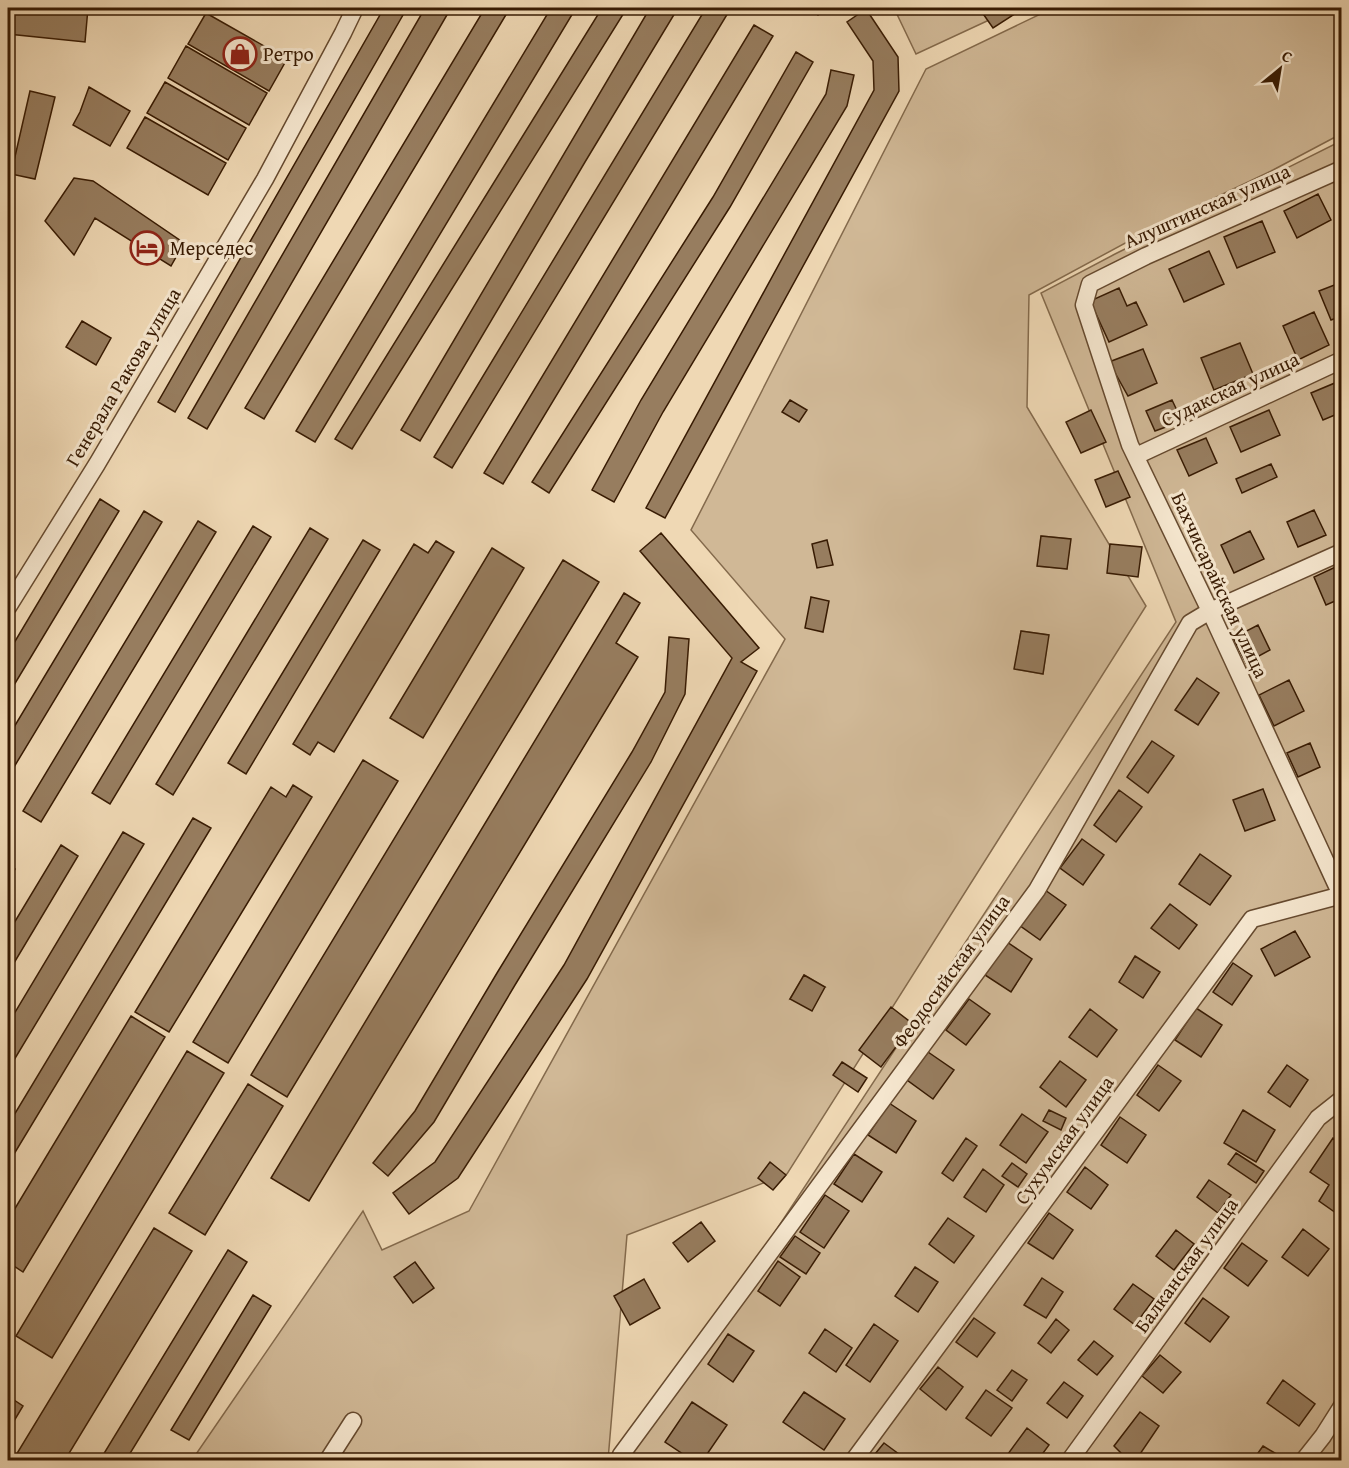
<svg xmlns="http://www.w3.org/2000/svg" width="1349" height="1468" font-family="'Gentium Book Plus',serif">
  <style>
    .green { fill: #d0b896; stroke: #846a4c; stroke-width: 1.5; fill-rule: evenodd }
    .building { fill: #977d5f; stroke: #381b03; stroke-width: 1.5 }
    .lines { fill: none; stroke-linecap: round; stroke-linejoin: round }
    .minor-casing { stroke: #664a2f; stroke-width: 19 }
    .minor { stroke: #f5e6ce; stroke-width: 16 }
    .labels { text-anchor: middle; stroke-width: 6; stroke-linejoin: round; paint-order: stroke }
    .poi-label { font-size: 20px; fill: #381b03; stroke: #f5e6ce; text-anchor: start }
    .street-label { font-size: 20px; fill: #381b03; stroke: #f5e6ce }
  </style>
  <rect width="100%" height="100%" fill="#efd8b4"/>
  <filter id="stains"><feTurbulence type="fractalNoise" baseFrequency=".00333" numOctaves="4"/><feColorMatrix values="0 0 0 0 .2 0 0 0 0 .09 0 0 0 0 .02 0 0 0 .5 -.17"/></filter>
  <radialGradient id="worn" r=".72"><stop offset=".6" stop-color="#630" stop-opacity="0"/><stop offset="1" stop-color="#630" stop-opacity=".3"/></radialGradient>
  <path class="green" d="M894 8H1015L916 54Z
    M1053 8H1341V134L1273 170 1168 220 1029 295 1027 407 1146 606 787 1174 627 1235 608 1460H192L363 1211 382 1250 469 1211 785 639 691 530 926 69ZM1041 536 1070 539 1067 569 1038 566ZM1021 631 1048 635 1043 674 1015 669ZM804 975 825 987 790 999Z
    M1341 141V1460H625L1176 622 1041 293 1115 254Z"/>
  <path class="building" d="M8 8H88L85 42 8 34Z
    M384 8H407L175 412 158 402Z
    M425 8H451L207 429 188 418Z
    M485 8H510L264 419 245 408Z
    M551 8H576L315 442 296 431Z
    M602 8H627L352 449 335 439Z
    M650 8H678L585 162 420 441 401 430Z
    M706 8H731L452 468 434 457Z
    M810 8H826L818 15Z
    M979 8H1019L1021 10 993 28Z
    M866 9 898 57 899 91 665 518 646 508 874 90 873 61 847 22Z
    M206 13 287 59 269 91 188 44Z
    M754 25 773 36 503 484 484 473Z
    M186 46 267 93 249 125 168 78Z
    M796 52 813 62 730 207 549 493 532 482 713 197Z
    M831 70 854 75 847 106 663 412 614 502 592 490 641 400 826 94Z
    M165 82 246 128 228 160 147 113Z
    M89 87 130 111 110 146 73 125 80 112Z
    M30 91 55 97 35 179 11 174Z
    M145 117 226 163 208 195 127 148Z
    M74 178 93 181 184 243 171 266 95 218 74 255 45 221Z
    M1318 194 1331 220 1297 238 1284 211Z
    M1262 221 1275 252 1237 268 1224 237Z
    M1209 251 1224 284 1184 302 1169 269Z
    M1342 282V316L1331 320 1319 291Z
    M1119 288 1127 306 1136 302 1147 325 1109 342 1090 301Z
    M1314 312 1329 345 1298 360 1283 326Z
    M82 321 111 338 96 365 66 347Z
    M1240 343 1253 374 1214 390 1201 358Z
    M1143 349 1157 383 1128 396 1109 362Z
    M1342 380V412L1323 420 1311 393Z
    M790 400 807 410 799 422 782 412Z
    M1172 400 1182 421 1155 431 1146 411Z
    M1091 410 1106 442 1081 453 1066 422Z
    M1269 410 1280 435 1241 452 1230 427Z
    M1206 438 1217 463 1189 476 1177 450Z
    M1271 464 1277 477 1242 493 1236 479Z
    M1118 471 1130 497 1106 507 1095 480Z
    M100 499 119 511 8 695V653Z
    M1314 510 1326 535 1298 547 1287 522Z
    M144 511 162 522 8 777V737Z
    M198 521 216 532 41 822 23 811Z
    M253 526 271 537 110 804 92 793Z
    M310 528 328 539 173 795 156 784Z
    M1250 531 1264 559 1234 573 1221 545Z
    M661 533 759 648 741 662 757 671 587 979 458 1178 409 1214 393 1193 435 1162 564 965 732 658 640 551Z
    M1041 536 1071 539 1067 569 1037 566Z
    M363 540 380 550 246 774 228 763Z
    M827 540 833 565 817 568 812 544Z
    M436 541 454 552 334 752 318 742 310 755 293 744 414 544 428 553Z
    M1110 544 1142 547 1138 577 1107 573Z
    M492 548 524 568 423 738 390 718Z
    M563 560 599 582 287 1097 251 1075Z
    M1342 564V598L1326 605 1314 577Z
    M624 593 640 603 616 643 638 657 309 1201 271 1178Z
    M811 597 829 601 823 632 805 628Z
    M1258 625 1270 650 1246 663 1233 638Z
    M1021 631 1049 635 1043 674 1014 669Z
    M669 637 689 639 685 694 651 762 515 985 434 1122 388 1176 373 1163 415 1111 497 973 632 752 665 692Z
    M1197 678 1219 693 1198 725 1175 710Z
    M1289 680 1304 711 1274 726 1259 695Z
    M1152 741 1174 756 1148 793 1127 777Z
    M1310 743 1320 767 1298 777 1287 753Z
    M363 760 398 781 228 1063 193 1042Z
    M293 785 312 797 169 1032 135 1012 271 787 286 797Z
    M1263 789 1275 820 1245 831 1233 800Z
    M1119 790 1142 807 1116 842 1094 825Z
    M193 818 211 828 8 1164V1125Z
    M123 832 144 844 8 1070V1024Z
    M1082 839 1104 855 1083 885 1060 868Z
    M61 845 78 856 8 973V933Z
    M1200 854 1231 876 1210 905 1179 884Z
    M8 865 15 869 8 882Z
    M1045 890 1066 905 1040 940 1019 925Z
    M1170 904 1197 925 1179 949 1151 928Z
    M1295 931 1310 957 1275 976 1261 949Z
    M1007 942 1032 959 1011 992 985 975Z
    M1135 956 1160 972 1143 998 1119 982Z
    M1233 963 1252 976 1232 1005 1213 992Z
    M804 975 825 987 812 1011 790 999Z
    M969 999 990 1014 966 1045 946 1030Z
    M891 1007 913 1024 881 1067 859 1050Z
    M1196 1008 1222 1025 1201 1057 1175 1040Z
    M1090 1009 1117 1030 1097 1057 1069 1037Z
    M131 1016 165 1037 23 1272 8 1262V1220Z
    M187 1051 224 1073 52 1358 16 1336Z
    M928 1052 954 1070 933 1099 907 1080Z
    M1060 1061 1086 1080 1066 1107 1040 1087Z
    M842 1062 867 1078 858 1092 833 1075Z
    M1158 1065 1181 1081 1159 1111 1137 1095Z
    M1287 1065 1308 1080 1290 1107 1268 1092Z
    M248 1084 283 1106 205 1235 169 1213Z
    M889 1103 916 1121 896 1153 868 1135Z
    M1049 1110 1066 1118 1061 1130 1043 1121Z
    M1243 1110 1275 1130 1256 1162 1224 1143Z
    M1022 1114 1048 1132 1026 1163 1000 1145Z
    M1120 1117 1146 1135 1127 1163 1101 1145Z
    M966 1138 977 1146 953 1181 942 1173Z
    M1333 1138 1342 1143V1204L1336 1213 1319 1201 1329 1185 1310 1172Z
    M1236 1153 1264 1171 1256 1183 1228 1164Z
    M854 1154 882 1172 862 1202 834 1184Z
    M770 1162 786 1175 773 1190 758 1178Z
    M1012 1163 1027 1174 1018 1187 1002 1176Z
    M1085 1167 1108 1185 1091 1209 1067 1192Z
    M983 1169 1004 1185 986 1212 964 1197Z
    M1209 1180 1231 1195 1218 1213 1197 1197Z
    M825 1195 849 1211 824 1248 800 1232Z
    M1049 1213 1073 1230 1053 1259 1028 1243Z
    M948 1218 974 1236 954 1263 929 1244Z
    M701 1222 715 1241 688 1262 673 1243Z
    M154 1228 192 1251 65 1460H13Z
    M1303 1229 1329 1249 1308 1276 1282 1257Z
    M1176 1230 1194 1244 1174 1270 1156 1256Z
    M795 1236 820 1253 806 1274 780 1257Z
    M1242 1243 1267 1261 1248 1286 1224 1268Z
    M228 1250 247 1262 126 1460H100Z
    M778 1261 800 1277 780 1306 758 1291Z
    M415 1262 434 1288 413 1303 394 1277Z
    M915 1267 938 1282 918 1312 895 1296Z
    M1042 1278 1063 1292 1046 1318 1024 1305Z
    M644 1279 660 1308 630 1325 614 1296Z
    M1133 1284 1154 1299 1135 1325 1114 1309Z
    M253 1295 271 1306 189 1440 171 1430Z
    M1203 1298 1229 1317 1210 1342 1185 1323Z
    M974 1318 995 1333 977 1357 956 1342Z
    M1056 1319 1069 1330 1051 1353 1038 1343Z
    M874 1324 898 1341 870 1382 846 1365Z
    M825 1329 852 1348 836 1372 809 1353Z
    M728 1334 754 1351 733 1382 708 1364Z
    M1094 1341 1113 1356 1097 1375 1078 1360Z
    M1160 1355 1181 1372 1163 1393 1142 1376Z
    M938 1367 963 1387 946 1410 920 1389Z
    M1012 1370 1027 1380 1012 1401 997 1390Z
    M1283 1380 1315 1404 1299 1426 1267 1403Z
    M1064 1382 1083 1396 1067 1418 1047 1403Z
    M986 1390 1012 1408 991 1436 966 1418Z
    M804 1392 845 1419 824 1450 783 1422Z
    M8 1396 23 1406 8 1431Z
    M692 1402 727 1425 703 1460H692L665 1442Z
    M1140 1412 1159 1426 1136 1460H1128L1114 1446Z
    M1027 1428 1049 1445 1038 1460H1008L1005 1458Z
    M884 1443 907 1460H870Z
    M1263 1446 1285 1459 1284 1460H1253Z"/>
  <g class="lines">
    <g class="minor-casing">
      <path id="minor" d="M1342 169 1146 256 1090 284 1084 305 1130 445 1210 611 1342 897
        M1136 456 1342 360
        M8 607 97 464 265 179 343 33 355 8
        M328 1460 353 1421
        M619 1460 621 1455 1037 890 1190 623 1210 611 1342 552
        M854 1460 1252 919 1342 895
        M1070 1460 1318 1118 1342 1099
        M1304 1460 1323 1436 1342 1406"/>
    </g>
    <use href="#minor" class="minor"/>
  </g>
  <defs>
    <g id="shop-ring" transform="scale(1.725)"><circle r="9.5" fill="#f5e6ce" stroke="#8f2418" stroke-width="1.5"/><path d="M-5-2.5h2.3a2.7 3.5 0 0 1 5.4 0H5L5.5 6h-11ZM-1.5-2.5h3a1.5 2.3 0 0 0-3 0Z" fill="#8f2418"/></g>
    <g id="hotel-ring" transform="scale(1.725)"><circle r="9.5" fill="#f5e6ce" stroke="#8f2418" stroke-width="1.5"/><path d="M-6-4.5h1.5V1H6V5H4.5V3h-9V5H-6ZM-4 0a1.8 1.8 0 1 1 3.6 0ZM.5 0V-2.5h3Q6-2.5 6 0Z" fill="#8f2418"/></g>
  </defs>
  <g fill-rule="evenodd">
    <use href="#shop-ring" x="240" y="54"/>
    <use href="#hotel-ring" x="147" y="248"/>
  </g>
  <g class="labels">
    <g class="poi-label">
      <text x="263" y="61">Ретро</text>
      <text x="170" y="255">Мерседес</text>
    </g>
    <g class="street-label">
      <text transform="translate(1207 206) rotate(-24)" y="7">Алуштинская улица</text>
      <text transform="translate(123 377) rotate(-59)" y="7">Генерала Ракова улица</text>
      <text transform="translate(1230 389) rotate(-25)" y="7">Судакская улица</text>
      <text transform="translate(1220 585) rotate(65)" y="7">Бахчисарайская улица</text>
      <text transform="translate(951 971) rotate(-54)" y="7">Феодосийская улица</text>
      <text transform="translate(1064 1140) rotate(-54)" y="7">Сухумская улица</text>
      <text transform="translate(1186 1265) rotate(-54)" y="7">Балканская улица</text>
    </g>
  </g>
  <rect width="1349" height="1468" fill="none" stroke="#efd8b4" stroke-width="30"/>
  <rect x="9" y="9" width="1331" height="1450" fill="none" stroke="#381b03" stroke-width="3"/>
  <rect x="15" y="15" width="1319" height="1438" fill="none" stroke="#381b03" stroke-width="1.5"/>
  <g transform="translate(1280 69) rotate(30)" stroke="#f5e6ce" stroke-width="4.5" paint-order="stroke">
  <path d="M0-4.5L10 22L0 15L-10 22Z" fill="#381b03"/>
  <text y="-9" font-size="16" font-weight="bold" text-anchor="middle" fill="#381b03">С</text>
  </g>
  <rect width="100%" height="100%" filter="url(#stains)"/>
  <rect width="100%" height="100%" fill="url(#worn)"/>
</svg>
